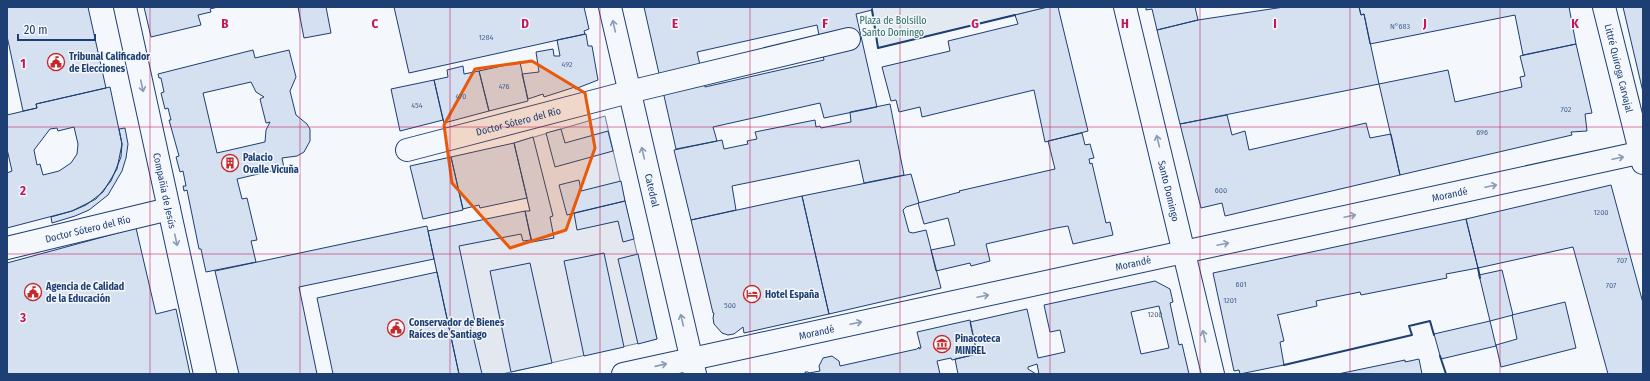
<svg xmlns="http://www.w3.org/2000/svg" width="1650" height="381" font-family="'Fira Sans Condensed',sans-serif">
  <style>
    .green { fill: #e3e9f0; stroke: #687fa3 }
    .parking { fill: #e3e8f0; stroke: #687fa3 }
    .building { fill: #d5e0f0; stroke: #1d3f73; fill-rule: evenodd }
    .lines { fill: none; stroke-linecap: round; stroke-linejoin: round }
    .minor-casing { stroke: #1d3f73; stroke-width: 24 }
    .major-casing { stroke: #1d3f73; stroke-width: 24 }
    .minor { stroke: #f4f7fb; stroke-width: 22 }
    .major { stroke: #f4f7fb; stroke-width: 22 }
    .wall { stroke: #1d3f73; stroke-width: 2 }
    .oneway { stroke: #889bb7 }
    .marked { fill: #e8590c; fill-opacity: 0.2; stroke: #e8590c; stroke-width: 3; stroke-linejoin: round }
    .grid { fill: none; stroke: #c2185b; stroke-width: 1; stroke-opacity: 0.55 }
    .labels { text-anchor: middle; stroke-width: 3; stroke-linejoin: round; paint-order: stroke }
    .number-label { font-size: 8px; fill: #4b6792 }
    .park-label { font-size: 10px; fill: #2c6c60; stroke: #f4f7fb }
    .poi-label { font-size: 10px; font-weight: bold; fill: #1d3f73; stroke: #f4f7fb; text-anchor: start }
    .street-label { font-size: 10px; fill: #1d3f73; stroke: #f4f7fb }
    .grid-label { font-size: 13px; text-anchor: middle; font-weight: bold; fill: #c2185b; stroke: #f4f7fb; stroke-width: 3; stroke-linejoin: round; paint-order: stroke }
  </style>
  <rect width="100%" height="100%" fill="#f4f7fb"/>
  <path class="green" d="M872 7H1048L878 48Z"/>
  <path class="parking" d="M605 116 657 339 502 374H459L428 231 530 211 514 143Z"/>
  <path class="building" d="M7 7H88L106 88 36 104 37 108 23 111 7 36Z
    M144 7H218L210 9 211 12 198 15 201 25 151 37Z
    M298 7H326L331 33 304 38Z
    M394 7H584L589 29 584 31 585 34 409 73Z
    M644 7H872V10L856 14 877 107 824 118 820 103 713 127 717 141 676 149ZM817 25 824 60 705 87 697 52Z
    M1048 7H1058L1088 131 1045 142 1034 90 922 117 920 107 899 112 896 100 891 101 882 67 950 51 948 41 1018 24 1015 15Z
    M1146 7H1195L1198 20 1157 30 1152 9 1146 10Z
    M1284 7H1359L1361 15 1364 14 1379 84 1180 124 1157 30 1198 20Z
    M1359 7H1569L1576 44 1523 55 1515 15 1370 44 1364 14 1361 15Z
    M1623 7H1643V92Z
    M586 34 588 46H592L598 80 575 89V87L544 97 543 94 528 99 522 74 539 72 536 52 553 49 554 56H560L557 40Z
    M1576 44 1592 113 1585 114 1587 131 1571 132 1572 135 1400 175 1379 84 1448 70 1455 102 1522 87 1520 77 1525 76 1520 56Z
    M253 50 255 58 289 50 296 77 290 91 296 115 307 124 310 129V141L304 152 297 156 282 158 284 168 237 179 242 199 247 198 257 240 251 241 256 262 206 272 201 249H199L187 190 184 191 183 186H186L183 171 180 172 176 157 179 156 169 120H171L168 108 165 109 161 93 164 92 161 78H159L158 74ZM251 82 256 92 264 97 260 99 266 123 270 122 266 130 265 142 217 153 203 93Z
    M520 62 528 101 489 111 479 71Z
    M463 66 464 74 479 71 489 111 444 123 434 80 448 77 447 70Z
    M434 80 443 120 400 131 391 89Z
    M110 87 122 144 121 157 111 181 96 199 72 211 7 228V173L12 171 7 149V115L37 108 36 104ZM74 127 78 144 77 154 71 163 59 171 43 175 40 164 37 165 34 150 50 129 57 128 58 131Z
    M890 104 904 175 864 183 859 160 732 186 736 210 691 220 674 150 722 140 724 149 748 144 747 141 757 139 755 132 815 120 816 127 820 126 821 128 851 122 850 112Z
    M1227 115 1232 135 1245 131 1249 150 1366 123 1370 138 1391 134 1400 175 1225 216 1222 203 1201 208 1180 124Z
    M125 128 128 144 126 158 122 171 108 195 89 210 75 216 52 223 51 217 72 211 86 205 103 192 117 169 122 144 119 129Z
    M561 129 565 143 608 131 613 151 555 167 546 133Z
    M1082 133 1085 145 1090 144 1094 158 1089 159 1090 164 1092 163 1106 223 1110 222 1113 235 1073 244 1068 226 1056 228 986 244 990 261 971 266 970 263 936 271 931 250 955 245 948 218 924 224 918 203 960 192 959 191 1055 169 1048 141Z
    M533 137 553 216 550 217 554 238 532 242 525 211H530L514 143Z
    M514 143 527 198 480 208 479 205 463 209 451 157Z
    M451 157 463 210 423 219 410 166Z
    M911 174 919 203 906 207 903 210 909 232 913 233 926 230 941 288 829 314 802 196Z
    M579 180 581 191 621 181 625 201 567 215 559 185Z
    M1611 185 1643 303V374H1608L1573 247 1478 268 1466 219Z
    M802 196 829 314 744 333 743 327 734 334 728 335 722 333 714 324 713 318 714 313H713L691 220Z
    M625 201 634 239 623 242 618 221 577 230 574 213Z
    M525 211 531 240 523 241 521 234 459 246 475 322 470 323 482 374H459L428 231Z
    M1466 219 1478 268 1446 274 1447 278 1361 295 1360 292 1316 301 1317 306 1277 315 1278 316 1284 341 1280 342 1284 365 1240 374 1239 370 1234 371 1213 273Z
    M427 226 434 259 299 287 317 374H239L215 271Z
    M136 228 156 314 176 309 190 374H7V263Z
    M604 253 624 347 584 356 564 261Z
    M638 254 657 339 638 344 618 259Z
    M530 263 552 363 511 372 490 271Z
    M1502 270 1513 315 1490 321 1479 275Z
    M437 272 459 374H333L317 298Z
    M1155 281 1170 289 1173 302 1170 303 1179 345 1182 344 1189 374H1039L1037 364 1028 367V369L1036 374H958L955 359 977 354 970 322 1027 309 1038 358 1065 352 1060 330 1050 332 1044 305ZM1159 306 1169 348 1141 354 1131 312Z
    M1565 302 1576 348 1501 367 1496 345 1517 339 1512 315Z
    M970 320 977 354 952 360 951 358 937 361 940 374H805V372H808L809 373 820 371 819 366 823 358 832 356 839 361 840 366 917 349 919 347V349L921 348 917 332Z
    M1490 321 1496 346 1441 359 1434 334Z
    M1419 359 1422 374H1338L1405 360V362Z"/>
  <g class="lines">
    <g class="minor-casing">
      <g id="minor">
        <path id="s1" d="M125 7 205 374"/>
        <path id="s2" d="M1125 7 1213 374"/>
        <path id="s3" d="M1604 7 1643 163"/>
        <path id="s4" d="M407 150 629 92 849 39"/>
        <path id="s5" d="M7 248 169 209"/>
        <path id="s6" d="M623 374 1643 152"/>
      </g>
    </g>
    <g class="major-casing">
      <g id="major">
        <path id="s7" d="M610 7 695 374"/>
      </g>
    </g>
    <use href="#minor" class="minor"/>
    <use href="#major" class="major"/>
    <path class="wall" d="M872 10 878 48 1015 15
      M1478 268 1480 278
      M1440 356 1446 374
      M1284 365 1412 335 1409 326 1430 321 1434 335"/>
  </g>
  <defs><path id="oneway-shaft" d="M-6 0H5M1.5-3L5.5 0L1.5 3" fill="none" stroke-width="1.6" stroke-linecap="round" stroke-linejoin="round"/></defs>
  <g class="oneway">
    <use href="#oneway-shaft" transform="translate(614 26) rotate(-103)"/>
    <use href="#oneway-shaft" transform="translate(142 86) rotate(78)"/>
    <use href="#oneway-shaft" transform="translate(1158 141) rotate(-104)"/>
    <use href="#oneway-shaft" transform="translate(643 153) rotate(-103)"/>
    <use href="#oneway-shaft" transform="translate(1618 158) rotate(-12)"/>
    <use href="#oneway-shaft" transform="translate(1491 186) rotate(-12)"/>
    <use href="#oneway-shaft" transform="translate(1350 216) rotate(-12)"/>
    <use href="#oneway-shaft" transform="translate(176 240) rotate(78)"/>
    <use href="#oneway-shaft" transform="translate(1223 244) rotate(-12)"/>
    <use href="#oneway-shaft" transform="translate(983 296) rotate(-12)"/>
    <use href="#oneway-shaft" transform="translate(682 320) rotate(-103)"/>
    <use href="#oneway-shaft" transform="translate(856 323) rotate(-12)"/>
    <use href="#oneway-shaft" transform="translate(1204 336) rotate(-103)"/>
    <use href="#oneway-shaft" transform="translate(661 365) rotate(-13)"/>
  </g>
  <path class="marked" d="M532 61 585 93 595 148 566 230 510 248 452 183 444 125 475 69Z"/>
  <path class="grid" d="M150 7V374M300 7V374M450 7V374M600 7V374M750 7V374M900 7V374M1050 7V374M1200 7V374M1350 7V374M1500 7V374M7 127H1643M7 254H1643"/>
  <defs>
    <g id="civic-ring" transform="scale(0.9)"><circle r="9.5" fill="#f4f7fb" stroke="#c62828" stroke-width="1.5"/><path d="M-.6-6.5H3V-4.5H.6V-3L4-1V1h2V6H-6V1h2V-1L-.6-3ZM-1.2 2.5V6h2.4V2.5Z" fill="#c62828"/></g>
    <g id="building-ring" transform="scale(0.9)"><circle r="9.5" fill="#f4f7fb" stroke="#c62828" stroke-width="1.5"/><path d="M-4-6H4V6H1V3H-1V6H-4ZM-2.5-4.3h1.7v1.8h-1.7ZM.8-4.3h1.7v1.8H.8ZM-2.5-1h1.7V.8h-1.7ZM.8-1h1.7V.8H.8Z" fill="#c62828"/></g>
    <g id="hotel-ring" transform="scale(0.9)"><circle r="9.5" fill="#f4f7fb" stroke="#c62828" stroke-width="1.5"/><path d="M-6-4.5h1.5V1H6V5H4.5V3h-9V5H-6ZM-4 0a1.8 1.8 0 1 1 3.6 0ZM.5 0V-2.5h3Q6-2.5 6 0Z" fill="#c62828"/></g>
    <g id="museum-ring" transform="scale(0.9)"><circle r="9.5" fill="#f4f7fb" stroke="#c62828" stroke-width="1.5"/><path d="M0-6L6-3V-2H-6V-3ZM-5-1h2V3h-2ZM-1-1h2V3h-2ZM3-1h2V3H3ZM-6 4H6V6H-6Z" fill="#c62828"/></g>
  </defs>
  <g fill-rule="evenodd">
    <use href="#civic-ring" x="56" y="62"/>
    <use href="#building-ring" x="230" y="163"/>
    <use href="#civic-ring" x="33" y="292"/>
    <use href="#hotel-ring" x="752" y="294"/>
    <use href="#civic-ring" x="396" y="328"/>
    <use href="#museum-ring" x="942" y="344"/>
  </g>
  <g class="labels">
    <g class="number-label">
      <text x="1400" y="29">N°683</text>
      <text x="486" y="40">1284</text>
      <text x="567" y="67">492</text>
      <text x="504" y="89">476</text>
      <text x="461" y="99">470</text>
      <text x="417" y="108">454</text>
      <text x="1566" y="112">702</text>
      <text x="1482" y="135">696</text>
      <text x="1221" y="193">600</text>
      <text x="1601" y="215">1200</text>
      <text x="1622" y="263">707</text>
      <text x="1241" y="287">601</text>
      <text x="1611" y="288">707</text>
      <text x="1230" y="303">1201</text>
      <text x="730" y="308">500</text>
      <text x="1155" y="317">1200</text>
    </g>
    <g class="park-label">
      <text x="893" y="24">Plaza de Bolsillo<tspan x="893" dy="12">Santo Domingo</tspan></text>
    </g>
    <g class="poi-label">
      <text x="69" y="60">Tribunal Calificador<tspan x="69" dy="12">de Elecciones</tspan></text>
      <text x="243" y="161">Palacio<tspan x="243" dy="12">Ovalle Vicuña</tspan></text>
      <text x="46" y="290">Agencia de Calidad<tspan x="46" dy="12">de la Educación</tspan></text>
      <text x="765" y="298">Hotel España</text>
      <text x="409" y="326">Conservador de Bienes<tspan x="409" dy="12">Raíces de Santiago</tspan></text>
      <text x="955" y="342">Pinacoteca<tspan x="955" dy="12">MINREL</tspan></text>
    </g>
    <g class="street-label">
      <text dy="4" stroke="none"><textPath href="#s3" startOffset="63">Littré Quiroga Carvajal</textPath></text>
      <text dy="4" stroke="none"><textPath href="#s4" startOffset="115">Doctor Sótero del Río</textPath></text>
      <text dy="4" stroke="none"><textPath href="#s1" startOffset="188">Compañía de Jesús</textPath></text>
      <text dy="4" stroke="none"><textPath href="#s2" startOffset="189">Santo Domingo</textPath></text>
      <text dy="4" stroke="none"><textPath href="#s7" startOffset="188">Catedral</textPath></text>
      <text dy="4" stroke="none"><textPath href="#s6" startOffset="846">Morandé</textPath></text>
      <text dy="4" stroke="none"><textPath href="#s5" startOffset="83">Doctor Sótero del Río</textPath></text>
      <text dy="4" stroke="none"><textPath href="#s6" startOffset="522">Morandé</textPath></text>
      <text dy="4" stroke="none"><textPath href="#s6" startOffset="198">Morandé</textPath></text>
    </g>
  </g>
  <g class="grid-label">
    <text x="225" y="28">B</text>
    <text x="375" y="28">C</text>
    <text x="525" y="28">D</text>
    <text x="675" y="28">E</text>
    <text x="825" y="28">F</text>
    <text x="975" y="28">G</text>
    <text x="1125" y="28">H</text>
    <text x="1275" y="28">I</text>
    <text x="1425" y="28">J</text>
    <text x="1575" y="28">K</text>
    <text x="23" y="68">1</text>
    <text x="23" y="195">2</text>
    <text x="23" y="322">3</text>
  </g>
  <rect width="1650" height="381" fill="none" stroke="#1d3f73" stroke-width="16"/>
  <path d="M18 34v6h77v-6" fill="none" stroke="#1d3f73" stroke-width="2"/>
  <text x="24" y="34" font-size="12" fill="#1d3f73" stroke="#f4f7fb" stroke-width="3" paint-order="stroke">20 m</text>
</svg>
